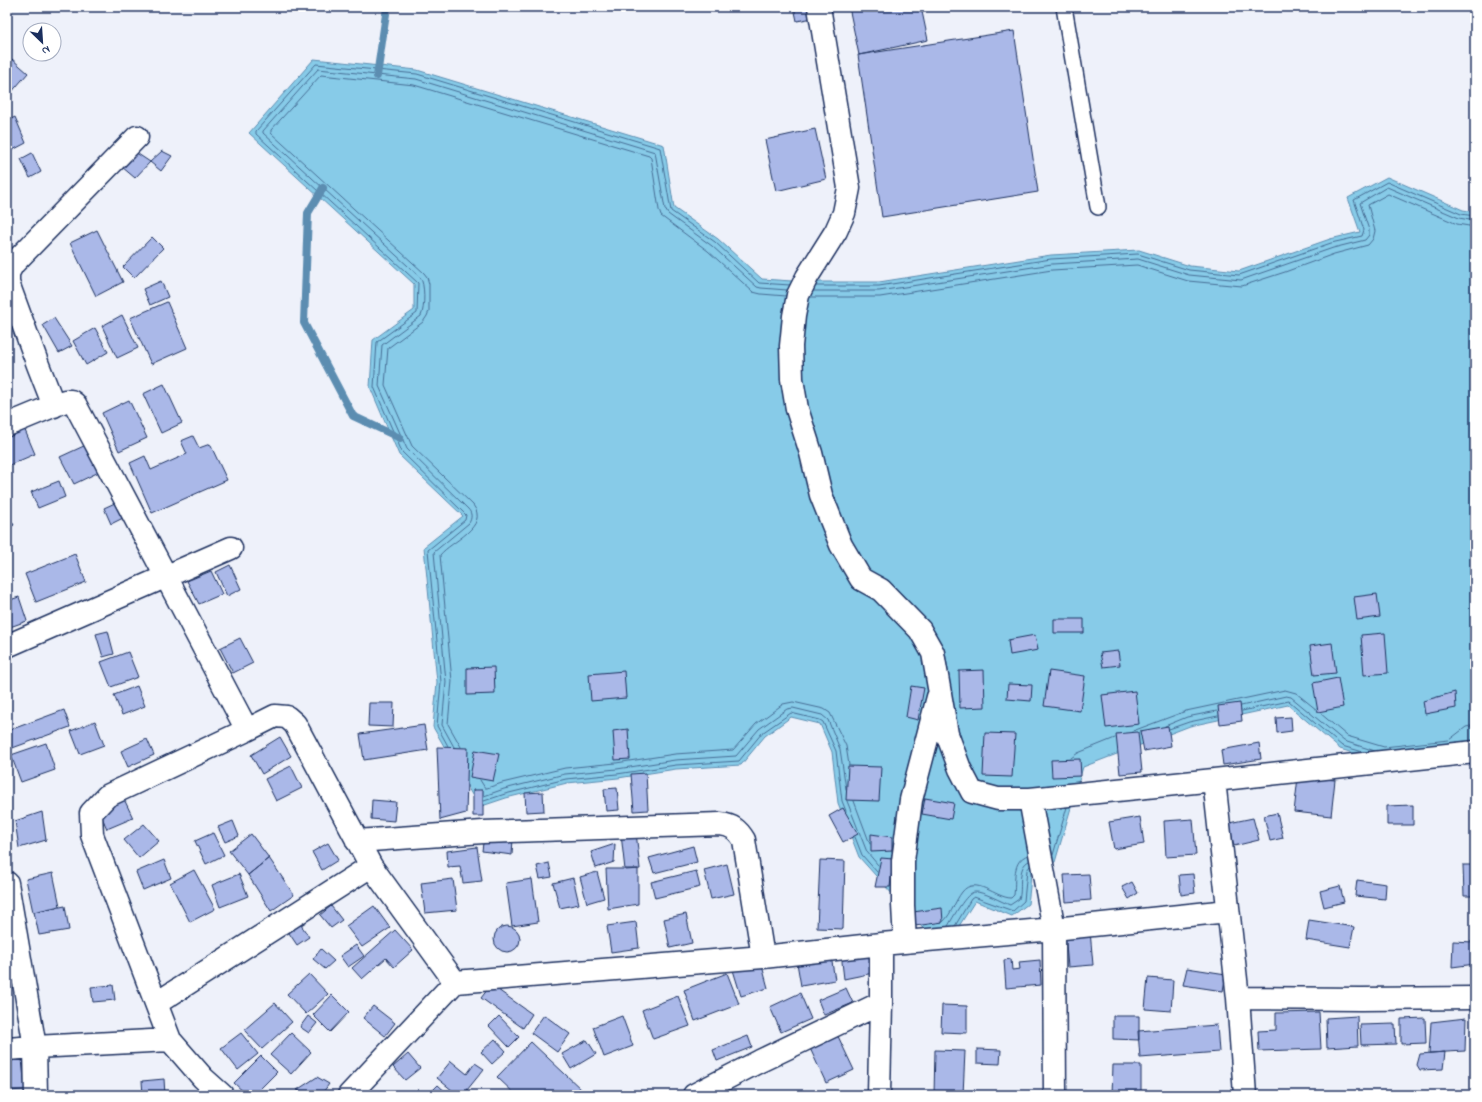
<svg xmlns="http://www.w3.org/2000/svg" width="1482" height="1102" font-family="'Indie Flower',sans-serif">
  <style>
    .water { fill: #87cbe8; stroke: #5c8db1 }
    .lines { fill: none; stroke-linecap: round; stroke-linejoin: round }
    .shore { stroke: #466d95; stroke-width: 1 }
    .stream { stroke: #5c8db1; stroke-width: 8 }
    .building { fill: #aab8e8; stroke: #1b2f5e }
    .lane-casing { stroke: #1b2f5e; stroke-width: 18 }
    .street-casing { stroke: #1b2f5e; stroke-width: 25 }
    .lane { stroke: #fff; stroke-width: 15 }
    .street { stroke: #fff; stroke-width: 22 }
  </style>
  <rect width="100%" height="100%" fill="#eef1fa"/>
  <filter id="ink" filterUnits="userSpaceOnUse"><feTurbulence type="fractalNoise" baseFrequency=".025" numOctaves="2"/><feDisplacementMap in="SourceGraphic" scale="8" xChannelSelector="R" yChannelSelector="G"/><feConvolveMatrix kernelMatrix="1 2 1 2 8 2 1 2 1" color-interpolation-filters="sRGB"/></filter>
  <g filter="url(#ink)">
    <path class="water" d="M314 59 417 70 664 145 674 208 718 239 762 279 807 282H879L1051 255 1139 250 1190 266 1239 271 1330 239 1360 232 1348 198 1387 177 1463 210 1475 212V739L1455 754 1382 762 1340 749 1288 705 1190 726 1083 767 1055 862 1031 870 1030 887 1028 904 1012 916 975 901 952 937 928 934 859 857 838 803 832 752 820 724 791 717 765 736 741 765 676 769 618 778 567 783 506 798 479 807 433 727 437 682 424 547 463 516 399 455 370 387 373 340 414 310V284L249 133Z"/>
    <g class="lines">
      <path class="shore" d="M816 286H879L1051 259 1138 254 1189 270 1239 275 1331 243 1362 236 1364 230 1354 200 1387 182 1461 214 1475 216
        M814 291H879L1052 264 1138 259 1189 275 1241 280 1333 248 1365 240 1369 235V230L1360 203 1387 187 1459 218 1475 221
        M811 297H880L1052 270 1137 265 1188 281 1242 286 1285 272 1334 254 1368 245 1373 239 1375 231 1368 205 1388 194 1457 224 1475 227
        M1241 706 1286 696 1291 697 1344 741 1375 751
        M1242 711 1289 701 1342 746 1363 752
        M1320 713 1347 736 1384 747 1449 740 1466 727 1475 725
        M1165 726 1187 717 1217 711
        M1169 729 1189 722 1218 716
        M1133 731 1186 711 1285 690 1296 693 1317 710
        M448 746 437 726 441 682 428 550 465 520 466 515 402 452 374 387 377 342 417 313 418 283 256 134V131L316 64 417 74 660 148 671 211 715 242 759 283 790 285
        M454 747 442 725 446 682 434 552 469 523C472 518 472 513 468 509L407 449 379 386 382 345 421 316C425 308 425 283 420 277L263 133V131L318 69 416 79 655 152 665 209 668 214 712 246 757 287 761 288 787 290
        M461 747 448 724 452 681 440 555C451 541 490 527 473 505L412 446 385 385 388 348 423 322 427 316 429 311V284L427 277 424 273 271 133V130L321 75 414 85 649 156 651 158 659 210 661 216 708 251 753 292 761 294 786 296
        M1071 758 1078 753 1115 738
        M480 780 485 788H487L502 783 565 768 616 763 675 754 733 750 756 724 783 704 793 702 824 709 830 713 846 746 849 765
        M484 796 504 789 565 774 617 769 675 760 736 756 759 729 787 709 793 708 822 715 828 720 840 749 846 789
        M484 801 505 794 566 779 617 774 676 765 739 761 762 733 791 713 820 720 823 722 836 751 842 801 846 811
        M847 801 867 852 878 865
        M854 801 870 844
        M855 837 862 855 877 872
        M1053 855 1067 807
        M944 921C952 913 955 901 962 892 975 875 996 898 1011 898L1014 895C1016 880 1011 861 1028 855
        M948 926C953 918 966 892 975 892 982 891 1002 902 1010 905L1019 899C1023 888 1016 867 1029 861
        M955 926 971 899 974 897 1013 911 1024 901 1027 870 1030 866"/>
      <path class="stream" d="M377 76 387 7
        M323 188 308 213 304 323 353 416 400 438"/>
    </g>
    <path class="building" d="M794 7H810L813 18 797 21Z
      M849 7H921L928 40 859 55Z
      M1014 31 1038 192 882 217 858 55Z
      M12 59 28 73 10 94 7 91V65Z
      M15 117 26 143 7 153V121Z
      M815 129 826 179 776 191 765 140Z
      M162 151 172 156 161 171 150 162Z
      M135 152 150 162 135 178 122 167Z
      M32 153 41 172 30 178 21 159Z
      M97 230 123 282 96 296 70 243Z
      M152 237 163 248 134 278 123 267Z
      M161 281 168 297 150 305 143 289Z
      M167 302 187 348 151 364 130 318Z
      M122 315 138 348 117 358 102 326Z
      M54 318 72 346 59 353 43 325Z
      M95 328 108 352 86 365 73 341Z
      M164 384 182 423 161 433 143 394Z
      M129 400 147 438 119 451 102 413Z
      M24 428 35 454 7 466V435Z
      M193 436 199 448 210 444 227 480 152 513 130 463 145 456 151 470 187 454 181 441Z
      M86 445 99 472 74 484 60 457Z
      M59 481 65 497 38 508 31 492Z
      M117 502 125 517 111 524 104 508Z
      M7 514 14 525 7 529Z
      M75 554 86 582 36 602 25 574Z
      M230 565 241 589 227 596 216 572Z
      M211 571 222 594 199 604 187 581Z
      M1377 594 1380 617 1357 620 1354 597Z
      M19 597 27 621 7 628V601Z
      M1054 619H1084V633H1054Z
      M108 631 114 654 103 657 96 634Z
      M1385 633 1388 673 1364 675 1361 635Z
      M1035 635 1038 650 1010 655 1008 640Z
      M240 638 253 663 233 673 220 648Z
      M1332 643 1336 673 1314 675 1310 646Z
      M1118 651 1120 665 1103 667 1100 653Z
      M128 652 138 677 111 687 101 662Z
      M494 667 495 694 467 695V668Z
      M984 670 985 707 960 708 959 671Z
      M624 671 626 698 591 701 589 674Z
      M1049 671 1085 676 1080 711 1044 706Z
      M1338 678 1343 707 1318 712 1313 683Z
      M1008 684 1032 685 1031 701 1007 699Z
      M137 686 145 706 122 715 114 695Z
      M911 686 924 688 918 720 906 717Z
      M1135 691 1139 724 1106 728 1102 695Z
      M1455 692 1456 708 1425 714 1423 701Z
      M369 703H394L393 727 368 726Z
      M1240 703 1242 721 1220 724 1218 706Z
      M64 710 70 727 7 750V731Z
      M1291 717 1292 731 1277 733 1276 718Z
      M95 721 104 745 80 754 71 731Z
      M424 725 428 750 364 760 360 734Z
      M1168 726 1171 746 1144 751 1140 731Z
      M628 729 630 759 615 760 613 731Z
      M1138 732 1142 772 1120 774 1116 734Z
      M985 733 1015 734 1012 777 983 776Z
      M280 737 291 756 262 774 251 755Z
      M147 739 154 755 128 767 121 751Z
      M46 743 55 770 21 782 11 755Z
      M1259 743 1261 759 1223 765 1221 750Z
      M437 747 468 748 466 813 440 820Z
      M475 750 499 754 493 781 470 777Z
      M1080 759 1081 776 1052 777 1051 760Z
      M291 766 302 788 276 801 265 779Z
      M848 766 881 767 879 801 846 800Z
      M1472 766H1475V792L1473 793Z
      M646 773 648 810 634 811 631 774Z
      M1298 777 1335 780 1331 816 1294 812Z
      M617 788 619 810 606 811 604 789Z
      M473 790H483V816H473Z
      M543 792 544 811 526 812 525 793Z
      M925 798 954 803 951 819 922 814Z
      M124 799 133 818 107 829 99 810Z
      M372 800 396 802 394 821 371 819Z
      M1413 805V825H1387V806Z
      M843 808 858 834 843 842 829 816Z
      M42 812 46 840 19 848 15 821Z
      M1277 813 1283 838 1270 841 1264 816Z
      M1140 817 1144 844 1114 849 1109 822Z
      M1253 818 1259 840 1234 846 1229 823Z
      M1193 819 1196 855 1166 857 1164 821Z
      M233 821 239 836 225 842 218 827Z
      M144 824 159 841 139 858 124 840Z
      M636 832 640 869 625 870 621 834Z
      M213 833 224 855 206 864 195 841Z
      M251 834 269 858 248 875 229 851Z
      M871 834 892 837V851L871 852Z
      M484 835 513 838 512 855 482 851Z
      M328 843 338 860 322 870 312 852Z
      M615 844 614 862 596 868 591 852Z
      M693 846 697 862 654 873 649 858Z
      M477 847 482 881 463 883 460 866 448 867 447 851Z
      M269 858 294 895 271 911 248 875Z
      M881 858 893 859 890 887H875Z
      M164 860 171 878 143 890 136 872Z
      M820 860 845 861 843 929 817 928Z
      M549 863 552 877 540 879 537 866Z
      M727 864 734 894 711 899 704 870Z
      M1463 865H1475V896H1464Z
      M606 869H638V904L608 909Z
      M194 870 215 909 190 922 170 883Z
      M696 871 700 887 655 898 651 882Z
      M597 872 604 898 587 903 580 877Z
      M53 873 60 906 33 912 26 879Z
      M239 874 248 896 220 907 212 885Z
      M1089 874 1091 900 1066 902 1064 875Z
      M1193 874 1195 893 1181 895 1179 875Z
      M573 878 579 904 560 908 553 883Z
      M453 879 457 910 425 913 421 883Z
      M532 879 538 922 512 926 506 883Z
      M1357 880 1386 884 1385 899 1355 896Z
      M1132 882 1138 893 1129 899 1122 887Z
      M1340 886 1344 902 1324 907 1320 891Z
      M65 906 69 930 39 935 34 912Z
      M331 906 342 920 331 928 320 915Z
      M374 906 390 928 362 947 346 926Z
      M942 908 943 922 915 926 913 912Z
      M686 914 692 943 670 948 664 919Z
      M1309 920 1354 927 1350 947 1306 940Z
      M299 922 309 937 297 945 287 930Z
      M636 922 639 948 611 952 607 926Z
      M494 939a13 13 0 1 1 26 0a13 13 0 1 1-26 0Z
      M395 930 413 950 394 967 386 958 362 979 352 968Z
      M1090 931 1093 965 1068 967 1065 934Z
      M1453 941 1473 942 1475 964 1452 967Z
      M356 945 364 956 348 967 340 956Z
      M321 949 334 961 325 969 313 959Z
      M869 949 873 973 844 979 841 953Z
      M831 956 835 980 801 986 797 963Z
      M1011 959 1012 970 1020 969 1019 962 1040 960 1041 985 1006 988 1004 960Z
      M761 962 768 988 741 996 733 970Z
      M1187 968 1226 974 1223 991 1183 985Z
      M727 973 739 1004 695 1021 684 990Z
      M309 974 328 994 306 1014 287 994Z
      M1148 978 1173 980 1171 1011 1145 1009Z
      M113 985 115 1000 93 1002 91 987Z
      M491 985 532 1014 523 1028 481 998Z
      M846 988 853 1003 824 1015 818 1000Z
      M800 993 811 1019 781 1032 770 1007Z
      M332 995 349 1012 330 1032 313 1015Z
      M678 996 690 1026 653 1039 642 1010Z
      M275 1003 292 1022 262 1049 244 1030Z
      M942 1005 967 1006V1033L941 1032Z
      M373 1006 395 1023 385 1036 363 1018Z
      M1319 1012 1321 1049 1259 1051 1258 1031 1276 1030V1013Z
      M544 1015 570 1034 557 1052 531 1033Z
      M308 1016 317 1023 309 1033 300 1027Z
      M499 1016 519 1037 509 1047 489 1026Z
      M622 1016 633 1046 604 1057 593 1027Z
      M1113 1016H1139V1040L1113 1039Z
      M1357 1016 1358 1046 1327 1048 1326 1018Z
      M1425 1018 1426 1043 1401 1044V1019Z
      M1466 1018 1465 1051 1429 1053 1431 1022Z
      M1395 1024 1396 1044 1361 1045 1360 1025Z
      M1217 1025 1219 1052 1140 1058 1138 1031Z
      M836 1032 854 1070 826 1083 808 1044Z
      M241 1033 258 1054 238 1070 221 1048Z
      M291 1033 311 1052 291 1074 270 1055Z
      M748 1036 752 1047 717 1061 713 1050Z
      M495 1039 506 1051 492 1064 481 1052Z
      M587 1040 596 1054 571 1069 562 1054Z
      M531 1042 582 1090 578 1095H516L497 1077Z
      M977 1049 1001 1050 1000 1064 977 1063Z
      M935 1050 965 1051 963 1095H934Z
      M1445 1052 1443 1069 1420 1070 1417 1065 1420 1054Z
      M408 1054 420 1068 405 1080 393 1067Z
      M261 1056 277 1072 254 1095H247L234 1083Z
      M22 1059 25 1090 7 1091V1060Z
      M451 1061 467 1074 475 1063 484 1069 463 1095H458L437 1078Z
      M1113 1065H1141V1095H1112Z
      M317 1077 329 1084 321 1095H312L297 1090Z
      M164 1079 165 1095H143L142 1081Z
      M438 1085 449 1095H428Z"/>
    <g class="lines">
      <g class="lane-casing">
        <path id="lane" d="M1064 7 1098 207"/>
      </g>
      <g class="street-casing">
        <path id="street" d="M819 7 849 188 844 213 836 231 807 277 798 295 794 316 791 346 792 379 797 409 811 453 821 495 841 545 861 579 881 590 920 630 933 653 947 734 960 769 972 792 998 799H1030
          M54 406 38 365 8 283V273L13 264 137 137
          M7 425 65 401H71L75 404 247 730 275 716 287 717 295 724 371 866 455 982 349 1095
          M7 646 231 548
          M1214 780 1475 752
          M357 841 483 832 720 824C732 825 738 830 744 840L763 957
          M7 883 35 1047 170 1040
          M905 942 903 905V861L911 800 938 697
          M455 982 763 957 881 944
          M1238 998 1361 999 1475 998
          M157 1003 371 866
          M881 1003V944L1054 929 1228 911
          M7 1049 35 1047 36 1095
          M222 1095 203 1078 170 1040 92 835 91 813 107 796 247 730
          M694 1095 760 1061 881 1003 879 1095
          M1055 1095 1054 929 1030 799 1214 780 1238 998 1245 1095"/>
      </g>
      <use href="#lane" class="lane"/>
      <use href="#street" class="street"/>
    </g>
  </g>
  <rect width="1482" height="1102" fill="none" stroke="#fff" stroke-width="24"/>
  <rect x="12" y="12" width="1458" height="1078" fill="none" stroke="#1b2f5e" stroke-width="1.5" filter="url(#ink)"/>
  <g transform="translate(42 42) rotate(155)"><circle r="19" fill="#ffffff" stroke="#a4acbf"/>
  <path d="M0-3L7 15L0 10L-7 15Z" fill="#1b2f5e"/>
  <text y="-6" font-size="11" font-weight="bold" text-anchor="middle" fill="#1b2f5e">N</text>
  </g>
</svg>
